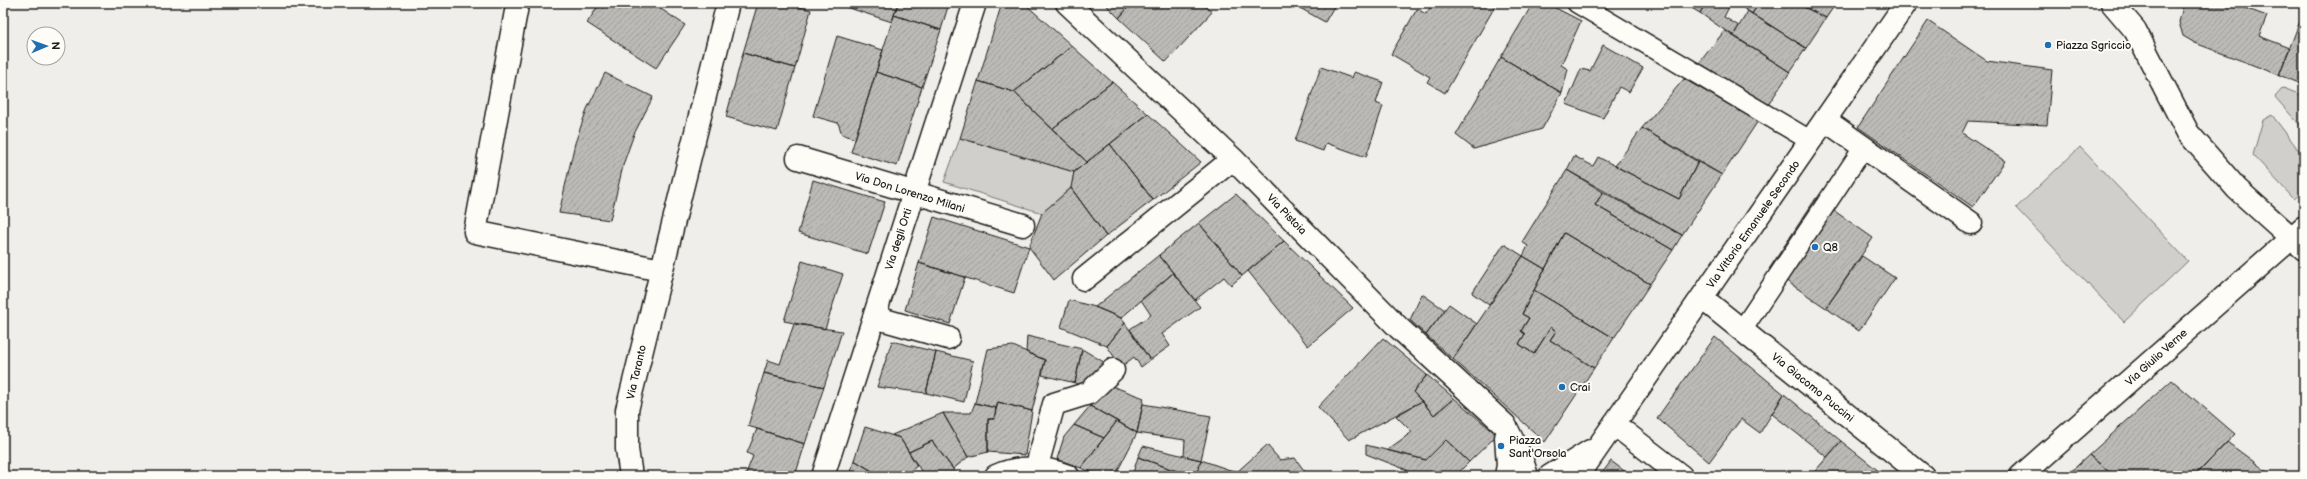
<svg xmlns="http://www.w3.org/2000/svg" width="2307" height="479" font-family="'Balsamiq Sans',sans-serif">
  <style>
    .green { fill: #d0cfcc; stroke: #767674 }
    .building { fill: url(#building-hatch); stroke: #1c1c1c }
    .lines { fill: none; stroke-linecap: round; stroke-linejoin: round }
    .service-casing { stroke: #1c1c1c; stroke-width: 22 }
    .minor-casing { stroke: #1c1c1c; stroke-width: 25 }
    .tertiary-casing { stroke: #1c1c1c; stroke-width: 25 }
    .service { stroke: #fdfcf7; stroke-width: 19 }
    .minor { stroke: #fdfcf7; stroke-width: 22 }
    .tertiary { stroke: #fdfcf7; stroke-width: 22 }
    .poi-dot { fill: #1f6fb2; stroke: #fdfcf7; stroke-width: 1.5 }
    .labels { text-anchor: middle; stroke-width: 4; stroke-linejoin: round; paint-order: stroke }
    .poi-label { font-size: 11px; fill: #1c1c1c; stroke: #fdfcf7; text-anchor: start }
    .street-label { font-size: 11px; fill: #1c1c1c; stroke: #fdfcf7 }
  </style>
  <defs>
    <pattern id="building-hatch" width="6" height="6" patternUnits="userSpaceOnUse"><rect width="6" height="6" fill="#bbbab6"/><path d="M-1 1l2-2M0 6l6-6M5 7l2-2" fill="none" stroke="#a09f9c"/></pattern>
  </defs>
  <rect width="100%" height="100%" fill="#f0eeea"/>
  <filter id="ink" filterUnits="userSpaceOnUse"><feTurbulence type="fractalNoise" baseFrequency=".025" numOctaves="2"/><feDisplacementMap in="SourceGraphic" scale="8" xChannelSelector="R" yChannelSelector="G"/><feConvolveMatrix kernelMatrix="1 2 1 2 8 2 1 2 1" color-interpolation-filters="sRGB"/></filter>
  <g filter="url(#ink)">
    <path class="green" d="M2283 88 2304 96V130L2275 97Z
      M2272 115 2304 157V191L2294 199 2253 155 2263 120Z
      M960 138 1074 172 1071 188 1042 213 944 182Z
      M2080 147 2188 261 2124 322 2016 208Z"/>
    <path class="building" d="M600 3H652L685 25 656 68 587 23Z
      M758 3H785L811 10 795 68 743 53Z
      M847 3H898L892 22 846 7Z
      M898 3H949L941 30 894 15Z
      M1002 3H1024L1072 46 1014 92 978 81Z
      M1104 3H1132L1119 18Z
      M1132 3H1202L1212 12 1166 62 1119 18Z
      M1291 3H1336L1325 22Z
      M1433 3H1497L1445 93 1427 82 1430 77 1391 54 1417 9 1426 14Z
      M1533 3H1546L1581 21 1561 65 1568 69 1562 93 1501 57Z
      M1683 3H1706L1700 13Z
      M1706 3H1731L1724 17 1739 26 1733 36 1700 13Z
      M1736 3H1759L1752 14Z
      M1759 3H1796L1826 18 1806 48 1752 14Z
      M1796 3H1836L1826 18Z
      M2184 3H2244L2242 7 2267 16 2259 36 2290 48 2279 75 2195 43 2183 36 2179 22Z
      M1748 11 1806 48 1790 72 1733 36Z
      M2304 11V85L2279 75Z
      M894 15 941 30 922 87 876 72Z
      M1928 21 1987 61 2052 70 2047 125 1968 121 1962 133 2005 161 1973 207 1858 127Z
      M1725 30 1790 72 1768 105 1699 63Z
      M837 36 883 50 855 139 842 134 838 123 813 116Z
      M1603 45 1643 68 1629 92 1619 87 1603 118 1566 104 1581 69 1590 71Z
      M1072 46 1112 82 1052 129 1014 92Z
      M743 53 795 68 777 131 726 117Z
      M1501 57 1562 93 1542 129 1474 149 1456 135Z
      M1321 67 1352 78 1354 72 1383 82 1376 103 1383 106 1366 157 1326 143 1323 151 1295 141Z
      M876 72 922 87 897 166 851 152Z
      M605 73 653 97 634 134 624 162 610 220 559 213 575 143 587 109Z
      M1684 79 1758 121 1722 175 1642 128Z
      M978 81 1014 92 1087 162 1074 172 960 138Z
      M1112 82 1148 114 1087 162 1052 129Z
      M1148 114 1201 162 1153 200 1110 144Z
      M1642 128 1698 162 1679 199 1615 166Z
      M1110 144 1153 200 1106 236 1071 188 1074 172Z
      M1574 156 1593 166 1598 157 1679 199 1698 162 1722 175 1682 235 1567 170Z
      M1567 170 1603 192 1595 205 1673 250 1650 284 1564 233 1545 269 1523 256 1528 246 1522 242Z
      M813 180 885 202 868 254 798 233Z
      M1071 188 1106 236 1054 280 1029 247 1042 213Z
      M1603 192 1682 235 1673 250 1595 205Z
      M1236 194 1284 241 1242 276 1199 223Z
      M1816 198 1873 238 1826 308 1769 269Z
      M934 217 1029 247 1014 293 919 263Z
      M1199 223 1242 276 1231 285 1224 277 1195 300 1159 255Z
      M1564 233 1650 284 1614 338 1534 290Z
      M1284 241 1353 308 1308 346 1248 271Z
      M1504 244 1523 256 1489 305 1472 293Z
      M1159 255 1173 273 1121 318 1095 307Z
      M1523 256 1545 269 1522 314 1529 318 1521 331 1525 334 1519 344 1534 354 1551 327 1556 331 1550 340 1594 368 1545 442 1453 359Z
      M1862 256 1895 278 1859 331 1826 308Z
      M802 261 843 274 825 329 784 321Z
      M919 263 965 277 950 324 905 310Z
      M1173 273 1200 307 1162 334 1170 346 1150 360 1130 329 1151 315 1141 300Z
      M1534 290 1614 338 1594 368 1550 340 1556 331 1551 327 1534 354 1519 344 1525 334 1521 331 1529 318 1522 314Z
      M1422 294 1445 310 1426 335 1410 320Z
      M1069 300 1095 307 1121 318 1125 323 1107 346 1061 327Z
      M1449 304 1477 324 1453 359 1426 335Z
      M1125 323 1150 360 1141 367 1134 357 1121 367 1107 346Z
      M794 324 842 331 824 387 764 373 768 360 780 364Z
      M1027 336 1082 349 1075 383 1042 375 1045 360 1026 352Z
      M1715 337 1784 394 1760 433 1741 419 1709 462 1657 418Z
      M1383 338 1427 375 1413 392 1422 401 1349 440 1318 407Z
      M892 341 936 352 926 393 877 387Z
      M1013 346 1045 360 1032 411 998 402 996 408 975 403 988 349Z
      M1082 349 1107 364 1085 385 1075 383Z
      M936 352 973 361 964 402 926 393Z
      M764 373 824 387 805 444 748 426Z
      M1427 375 1454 398 1434 415 1413 392Z
      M2172 380 2235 434 2195 476H2114L2089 455Z
      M1109 385 1144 398 1137 433 1090 406Z
      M1784 394 1841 441 1827 457 1772 414Z
      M1454 398 1497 435 1469 462 1446 440 1426 460 1387 450 1412 432 1396 416 1422 401 1434 415Z
      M998 402 1032 411 1025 455 988 452V419H994Z
      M975 403 996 408 994 419H988V452L968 457 943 413H971Z
      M1143 404 1211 416 1201 460 1184 456 1185 440 1137 433Z
      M1090 406 1117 421 1104 438 1074 425Z
      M943 413 968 457 953 469 932 441 909 452 900 438 892 435Z
      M1117 421 1137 433 1115 476H1100L1081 468Z
      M1074 425 1104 438 1081 468 1057 459 1064 437Z
      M865 427 900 438 917 466 904 476H880L854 460Z
      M757 429 805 444 795 476H745L753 456 747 453Z
      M1446 440 1469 462 1455 476H1403L1407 470 1366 454V445L1426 460Z
      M932 441 953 469 958 476 923 474 909 452Z
      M1841 441 1880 472 1877 476H1811Z
      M2227 442 2273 476H2195Z
      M1267 445 1280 460 1295 458 1306 473 1318 476H1245L1238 471Z
      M1143 446 1201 460 1197 476H1190L1138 457Z
      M2089 455 2114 476H2066Z
      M1138 457 1190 476H1132Z
      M854 460 879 475 850 476Z
      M1201 460 1230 470 1227 476H1197Z
      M1611 461 1631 476H1600Z
      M1230 470 1238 471 1245 476H1227Z"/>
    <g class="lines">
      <g class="service-casing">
        <path id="service" d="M1577 3 1811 141
          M1742 330 1864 147"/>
      </g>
      <g class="minor-casing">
        <path id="minor" d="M1067 3 1233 159 1399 328 1505 425 1521 457 1527 476
          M517 6 475 232 661 270
          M1825 120 1971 223
          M798 158 1023 225
          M1084 279 1233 159
          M1702 298 1923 476
          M874 317 948 338
          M1614 424 1681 476
          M1036 469 1054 404 1089 393 1113 370
          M631 476 627 449V410L728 3
          M823 476 975 3
          M996 476C1019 465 1045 467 1068 476
          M1506 476 1508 465 1506 437
          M2021 476 2304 227"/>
      </g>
      <g class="tertiary-casing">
        <path id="tertiary" d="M2112 3 2135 30 2188 133 2237 189 2304 249
          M1550 476 1590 451
          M1578 476 1906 3"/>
      </g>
      <use href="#service" class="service"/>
      <use href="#minor" class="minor"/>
      <use href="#tertiary" class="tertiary"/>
    </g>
  </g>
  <g class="poi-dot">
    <circle cx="2048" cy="45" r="4"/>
    <circle cx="1815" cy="247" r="4"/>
    <circle cx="1562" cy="387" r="4"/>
    <circle cx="1501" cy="446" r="4"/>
  </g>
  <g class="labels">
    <g class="poi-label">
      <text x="2056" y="49">Piazza Sgriccio</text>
      <text x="1823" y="251">Q8</text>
      <text x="1570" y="391">Crai</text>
      <text x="1509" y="444">Piazza<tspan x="1509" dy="13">Sant'Orsola</tspan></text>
    </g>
    <g class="street-label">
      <text transform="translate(910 192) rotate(17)" y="4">Via Don Lorenzo Milani</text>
      <text transform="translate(1287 214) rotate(46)" y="4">Via Pistoia</text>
      <text transform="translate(1753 224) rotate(-55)" y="4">Via Vittorio Emanuele Secondo</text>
      <text transform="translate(898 239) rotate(-72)" y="4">Via degli Orti</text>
      <text transform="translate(2156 357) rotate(-42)" y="4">Via Giulio Verne</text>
      <text transform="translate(636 372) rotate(-77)" y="4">Via Taranto</text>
      <text transform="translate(1813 387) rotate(39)" y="4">Via Giacomo Puccini</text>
    </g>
  </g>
  <rect width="2307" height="479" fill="none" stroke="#fdfcf7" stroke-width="16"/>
  <rect x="8" y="8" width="2291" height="463" fill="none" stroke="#1c1c1c" stroke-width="1.5" filter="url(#ink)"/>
  <g transform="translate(46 46) rotate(88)"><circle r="19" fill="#fdfcf7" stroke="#a3a29f"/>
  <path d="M0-3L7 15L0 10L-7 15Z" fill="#1f6fb2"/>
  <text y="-6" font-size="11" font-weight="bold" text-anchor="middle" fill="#1c1c1c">N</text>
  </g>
</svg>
